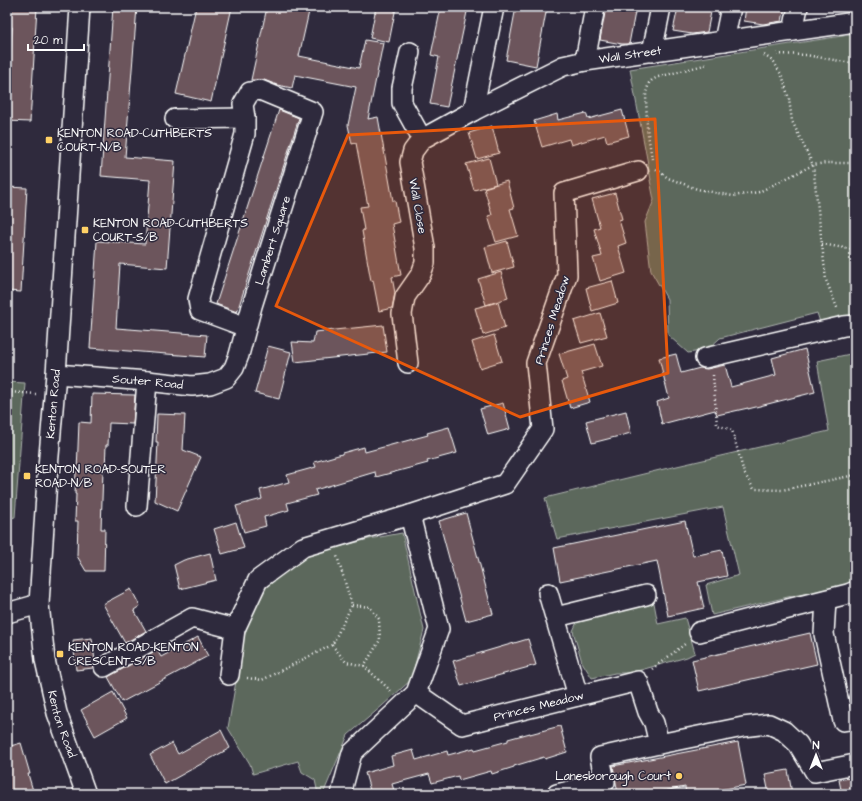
<svg xmlns="http://www.w3.org/2000/svg" width="862" height="801" font-family="'Architects Daughter',sans-serif">
  <style>
    .green { fill: #5b675c; stroke: #adb3ae }
    .building { fill: #6c555c; stroke: #fff }
    .lines { fill: none; stroke-linecap: round; stroke-linejoin: round }
    .minor-casing { stroke: #fff; stroke-width: 22 }
    .path { stroke: #fff; stroke-width: 2.5; stroke-dasharray: 1 3; stroke-linecap: butt }
    .minor { stroke: #2f2a3d; stroke-width: 19 }
    .marked { fill: #e8590c; fill-opacity: 0.2; stroke: #e8590c; stroke-width: 3; stroke-linejoin: round }
    .poi-dot { fill: #ffd166; stroke: #2f2a3d; stroke-width: 1.5 }
    .labels { text-anchor: middle; stroke-width: 3; stroke-linejoin: round; paint-order: stroke }
    .street-label { font-size: 12px; fill: #fff; stroke: #2f2a3d }
    .poi-label { font-size: 12px; fill: #fff; stroke: #2f2a3d; text-anchor: start }
  </style>
  <rect width="100%" height="100%" fill="#2f2a3d"/>
  <filter id="ink" filterUnits="userSpaceOnUse"><feTurbulence type="fractalNoise" baseFrequency=".025" numOctaves="2"/><feDisplacementMap in="SourceGraphic" scale="8" xChannelSelector="R" yChannelSelector="G"/><feConvolveMatrix kernelMatrix="1 2 1 2 8 2 1 2 1" color-interpolation-filters="sRGB"/></filter>
  <g filter="url(#ink)">
    <path class="green" d="M855 34V320L821 325 817 313 720 338 707 350 688 353 668 335 667 299 651 271 645 222 654 200 650 180H651L630 69Z
      M855 353V583L847 587 792 596 712 615 706 585 739 575 723 507 557 539 545 498 664 469 829 431 817 361Z
      M7 382 25 383 15 517 7 519Z
      M402 533 424 630 411 680 382 706 348 735 323 794H318L315 780 302 772 298 761 253 774 250 764 228 728 243 640 251 614 263 590 304 556 369 539Z
      M654 603 658 624 685 618 695 653 687 657 630 673H615L592 678 582 662 573 631 578 620Z"/>
    <path class="building" d="M7 7H37L30 122 7 121V99H8L12 27H7Z
      M113 7H137L125 157 175 161 167 268 120 264 116 328 207 335 205 357 90 348 97 241 145 244 150 180 101 176Z
      M196 7H232L211 102 176 94Z
      M267 7H310L299 56 359 68 365 40 383 43 368 119 378 117 393 201H395L399 222 392 224 401 275 392 277 395 293 392 308 379 311 373 280 371 281 362 231 364 230 360 207 368 206 356 143 352 144 348 125 356 87 295 75 292 88 277 85 264 80H251Z
      M376 7H396L389 42 370 38Z
      M441 7H468L447 107 430 104 439 57 431 55Z
      M516 7H547L536 66 506 60Z
      M606 7H636L629 44H622L600 40Z
      M678 7H712L707 32 692 34 673 31Z
      M746 7H785L782 21 763 24 744 21Z
      M279 110 299 118 237 312 216 304Z
      M622 110 629 136 607 142 605 135 571 145 569 139 542 147 534 121 557 114 558 120 586 113 588 119Z
      M492 126 499 153 477 159 469 133Z
      M489 158 496 184 474 190 466 164Z
      M507 181 514 208 510 209 518 236 496 242 488 216 492 215 484 188Z
      M7 187 27 188 21 292 7 291Z
      M615 193 622 219 619 220 626 243 618 246 626 273 600 281 593 258 602 256 594 229 600 227 592 199Z
      M507 241 514 267 492 273 485 247Z
      M501 272 508 298 486 305 478 279Z
      M612 281 618 303 592 311 586 288Z
      M498 302 505 328 483 335 475 308Z
      M600 313 607 336 581 343 574 321Z
      M383 325 387 352 295 362 292 342 313 343 315 332Z
      M494 335 502 361 480 368 472 342Z
      M595 344 602 366 581 372 590 402 570 408 562 381 567 379 559 354Z
      M268 346 291 352 279 399 255 393Z
      M805 349 815 392 748 409V408L717 415 715 410 662 424 657 402 669 398 659 358 676 354 681 373 700 368 707 369 725 365 731 387 776 375 772 358Z
      M92 394 135 395 133 424 109 423 108 445H106L105 470H103L101 529H105L104 571H86L77 556 78 521H75L76 494H75L76 472H77L79 422 91 423Z
      M503 403 510 429 488 435 480 409Z
      M626 411 631 433 592 443 586 421Z
      M157 414 185 415 183 450 201 457 177 511 155 501 158 442H156Z
      M449 427 457 453 427 461 428 463 376 477 375 472 315 490 317 495 287 503 289 510 264 517 266 526 244 532 236 506 262 499 260 490 289 482 287 475 316 467 314 462 342 454V453L364 447 365 452 428 435 427 433Z
      M466 513 493 614 466 621 439 521Z
      M685 521 693 556 722 550 727 576 698 582 704 608 668 616 657 561 560 581 554 548Z
      M236 522 244 548 222 554 214 529Z
      M210 553 216 580 180 589 174 565 184 560Z
      M131 589 140 606 134 610 146 631 125 643 103 604Z
      M810 633 817 664 699 691 692 660Z
      M198 637 208 656 122 702 108 677 157 650 161 657Z
      M92 638 95 661 93 668 76 670 73 640Z
      M528 639 536 665 461 686 453 661Z
      M113 692 127 718 95 736 81 710Z
      M560 726 567 752 545 759 544 757 514 766V767L492 774 491 771 459 780 458 776 432 783 429 774 392 784 395 794H371L365 773 393 765 391 756 413 750 416 760 447 751 448 755 474 748 475 750 508 741V739L530 733V734Z
      M221 730 230 748 165 784 150 755 172 743 178 754Z
      M738 742 746 785 698 794H686L685 787 646 794H618L613 766Z
      M21 743 30 774H28L34 794H10L7 785V747Z
      M788 770 792 794H769L765 774Z
      M855 777V794H842L839 780Z"/>
    <g class="lines">
      <g class="minor-casing">
        <g id="minor">
          <path id="s1" d="M80 7 56 374 47 479 39 604 45 660 57 713 86 794"/>
          <path d="M793 31 798 7"/>
          <path d="M724 41 731 7"/>
          <path d="M410 52 402 88V103L422 139"/>
          <path d="M652 52 661 7"/>
          <path d="M585 61 595 7"/>
          <path d="M473 111 494 7"/>
          <path d="M175 119 245 118"/>
          <path d="M705 358 844 326 855 325"/>
          <path id="s2" d="M408 363 402 314 405 297 421 274 425 263V248L410 162 413 151 422 139 473 111 563 66 585 61 855 22"/>
          <path id="s3" d="M56 374 147 381 192 386 210 384 226 378 234 368 239 355 252 306 313 112 260 90 250 92 243 104 245 118V134L198 299 200 310 246 327"/>
          <path d="M137 506 147 381"/>
          <path d="M548 593 578 696"/>
          <path d="M826 600 824 634 843 721 855 719"/>
          <path d="M7 613 39 604"/>
          <path d="M556 617 646 595"/>
          <path d="M699 632 788 609 848 594 855 591"/>
          <path d="M104 667 192 618 235 629"/>
          <path d="M229 675 235 629 258 580 303 547 410 515 505 484 543 429 536 363 567 275 564 193 638 171"/>
          <path id="s4" d="M416 693 462 725 638 681 648 712 654 723 659 744 600 757 605 782 557 794"/>
          <path d="M659 744 743 727 769 724 784 731 798 744 815 772 855 764"/>
          <path d="M341 794 352 753 416 693 439 629 410 515"/>
        </g>
      </g>
      <path class="path" d="M777 54 806 55 851 63 855 68
        M764 55 774 62 783 78 789 99 792 121 813 165 826 280 838 310
        M652 159 647 128 646 93 649 83 652 80 658 77 708 64
        M656 169 668 178 697 189 733 196 759 192 813 165 826 163H855
        M822 244 855 250
        M713 375 717 425 732 430 744 473 754 489 782 490 855 475
        M7 392 24 393 36 394
        M352 605 370 607 379 619 380 640 364 666
        M332 645 346 662 364 666 391 691
        M652 669 685 644
        M247 678 262 680 332 645 352 605 337 556"/>
      <use href="#minor" class="minor"/>
    </g>
  </g>
  <path class="marked" d="M655 119 668 373 520 417 276 306 348 135Z"/>
  <g class="poi-dot">
    <rect x="45" y="136" width="8" height="8" rx="2"/>
    <rect x="81" y="226" width="8" height="8" rx="2"/>
    <rect x="23" y="472" width="8" height="8" rx="2"/>
    <rect x="56" y="650" width="8" height="8" rx="2"/>
    <circle cx="679" cy="776" r="4"/>
  </g>
  <g class="labels">
    <g class="street-label">
      <text dy="4" stroke="none"><textPath href="#s2" startOffset="462">Wall Street</textPath></text>
      <text transform="translate(418 206) rotate(80)" y="4">Wall Close</text>
      <text dy="4" stroke="none"><textPath href="#s3" startOffset="318">Lambert Square</textPath></text>
      <text transform="translate(552 320) rotate(-73)" y="4">Princes Meadow</text>
      <text dy="4" stroke="none"><textPath href="#s3" startOffset="92">Souter Road</textPath></text>
      <text transform="translate(53 404) rotate(-85)" y="4">Kenton Road</text>
      <text dy="4" stroke="none"><textPath href="#s4" startOffset="135">Princes Meadow</textPath></text>
      <text dy="4" stroke="none"><textPath href="#s1" startOffset="721">Kenton Road</textPath></text>
    </g>
    <g class="poi-label">
      <text x="57" y="137">KENTON ROAD-CUTHBERTS<tspan x="57" dy="14">COURT-N/B</tspan></text>
      <text x="93" y="227">KENTON ROAD-CUTHBERTS<tspan x="93" dy="14">COURT-S/B</tspan></text>
      <text x="35" y="473">KENTON ROAD-SOUTER<tspan x="35" dy="14">ROAD-N/B</tspan></text>
      <text x="68" y="651">KENTON ROAD-KENTON<tspan x="68" dy="14">CRESCENT-S/B</tspan></text>
      <text x="671" y="780" text-anchor="end">Lanesborough Court</text>
    </g>
  </g>
  <rect width="862" height="801" fill="none" stroke="#2f2a3d" stroke-width="24"/>
  <rect x="12" y="12" width="838" height="777" fill="none" stroke="#fff" stroke-width="1.5" filter="url(#ink)"/>
  <g transform="translate(816 755)" stroke="#2f2a3d" stroke-width="3" paint-order="stroke">
  <path d="M0-3L7 15L0 10L-7 15Z" fill="#ffffff"/>
  <text y="-6" font-size="11" font-weight="bold" text-anchor="middle" fill="#ffffff">N</text>
  </g>
  <path d="M28 44v6h56v-6" fill="none" stroke="#ffffff" stroke-width="2"/>
  <text x="34" y="44" font-size="12" fill="#ffffff" stroke="#2f2a3d" stroke-width="3" paint-order="stroke">20 m</text>
</svg>
